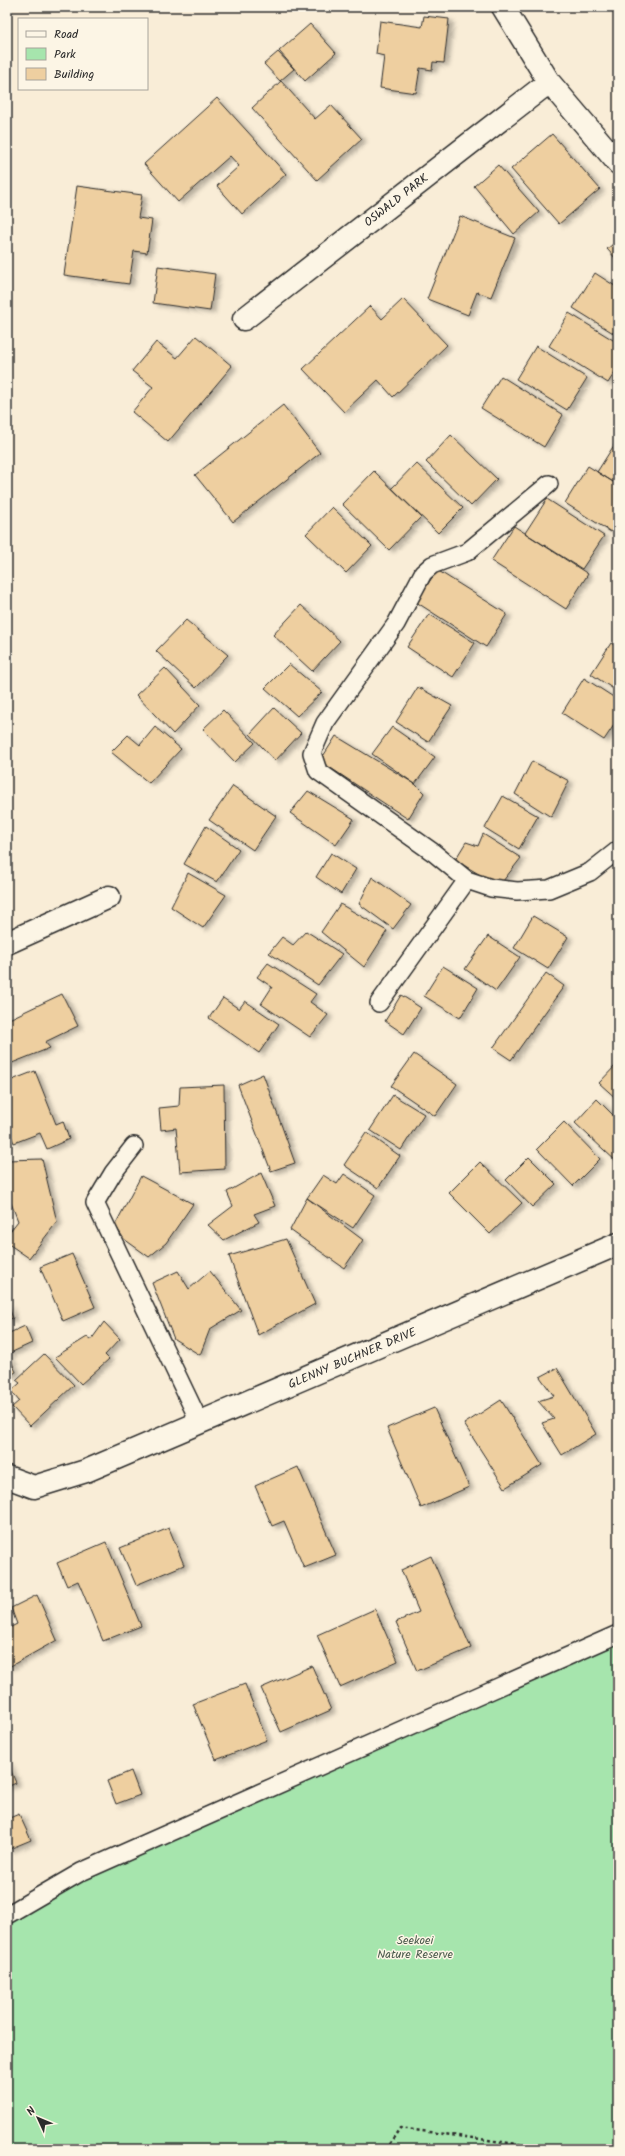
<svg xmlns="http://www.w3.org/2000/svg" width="625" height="2156" font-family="Kalam,sans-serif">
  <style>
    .green { fill: #a6e5ad; stroke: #68886c }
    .building { fill: #eecfa0; stroke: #2b2b2b; filter: url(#shadow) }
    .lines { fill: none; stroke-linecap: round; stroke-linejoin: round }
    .service-casing { stroke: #2b2b2b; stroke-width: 20 }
    .minor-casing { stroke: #2b2b2b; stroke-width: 25 }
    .path { stroke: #2b2b2b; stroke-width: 2.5; stroke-dasharray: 3 3; stroke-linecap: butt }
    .service { stroke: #fcf5e5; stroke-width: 17 }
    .minor { stroke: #fcf5e5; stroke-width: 22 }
    .labels { text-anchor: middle; stroke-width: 3; stroke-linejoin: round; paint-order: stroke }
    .street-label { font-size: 12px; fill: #2b2b2b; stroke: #fcf5e5 }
    .park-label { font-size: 12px; fill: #4a5a4c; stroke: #fcf5e5 }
  </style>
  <defs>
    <filter id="shadow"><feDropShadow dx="4.5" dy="2.5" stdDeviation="2" flood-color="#0004"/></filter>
  </defs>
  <rect width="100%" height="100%" fill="#f9edd7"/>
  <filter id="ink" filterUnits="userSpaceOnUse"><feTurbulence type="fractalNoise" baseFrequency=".025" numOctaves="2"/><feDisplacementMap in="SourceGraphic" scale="8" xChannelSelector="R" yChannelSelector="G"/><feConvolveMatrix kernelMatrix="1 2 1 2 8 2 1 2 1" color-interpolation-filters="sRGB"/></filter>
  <g filter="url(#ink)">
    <path class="green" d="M618 1634V2149H7V1922L81 1872Z"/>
    <path class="building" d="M424 16 449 19 444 63 433 62 432 70 420 68 416 93 380 88 384 56 376 54 380 21 422 27Z
      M310 24 336 53 305 81 279 51Z
      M278 52 294 69 280 81 264 64Z
      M281 81 315 119 331 105 362 139 317 180 252 108Z
      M217 98 286 174 242 214 217 186 239 166 230 156 178 202 144 164Z
      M552 134 600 189 559 224 511 169Z
      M498 165 539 212 514 234 474 186Z
      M77 186 142 195 138 218 152 220 147 253 134 251 129 284 64 275Z
      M460 216 515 238 491 297 477 292 468 315 427 299Z
      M618 240V261L607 249Z
      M158 266 215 274 210 311 153 303Z
      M595 273 618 288V336L573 308Z
      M403 299 447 345 393 397 378 380 344 412 303 369 370 306 382 319Z
      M569 313 618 343V367L608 383 549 346Z
      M196 336 232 366 168 442 132 412 153 387 132 371 156 342 177 358Z
      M536 346 587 378 567 410 516 379Z
      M501 376 563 415 544 447 481 408Z
      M283 405 320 453 233 522 195 475Z
      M451 435 497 479 471 506 426 462Z
      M616 442 618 443V485L597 472Z
      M416 463 463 508 438 533 392 488Z
      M588 466 618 485V520L611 532 565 503Z
      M374 471 421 517 389 550 342 504Z
      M547 499 604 536 582 569 525 533Z
      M332 507 372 546 346 573 306 534Z
      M514 526 588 574 566 609 491 561Z
      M437 570 507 614 486 647 416 602Z
      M301 605 340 641 312 671 273 635Z
      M429 614 475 643 453 677 407 647Z
      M186 620 228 655 196 688 156 651Z
      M611 643 618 647V692L591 674Z
      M289 664 322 692 297 716 265 688Z
      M165 668 200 705 173 734 136 695Z
      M584 678 618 700V719L604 740 562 713Z
      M418 687 452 706 428 742 396 722Z
      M274 708 301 733 275 761 250 734Z
      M223 710 255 743 235 762 203 729Z
      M155 727 181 749 149 783 111 752 128 735 140 745Z
      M392 727 435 757 415 784 372 754Z
      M336 736 415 784 424 793 408 819 320 761Z
      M532 761 569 781 551 817 515 794Z
      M233 786 276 816 253 850 209 820Z
      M308 791 354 819 336 845 290 813Z
      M503 796 538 816 519 849 485 828Z
      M206 826 239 849 217 882 184 864Z
      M483 834 521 858 499 886 455 860 466 842 478 846Z
      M331 853 356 869 341 894 316 877Z
      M188 873 226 895 203 928 171 907Z
      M372 877 411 905 393 929 359 904Z
      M340 904 387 931 364 967 321 932Z
      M533 916 568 937 548 969 514 948Z
      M306 931 342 954 318 985 269 953 282 937 293 945Z
      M488 936 520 957 496 991 465 969Z
      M268 963 316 994 310 1002 328 1015 310 1037 261 1004 272 987 257 977Z
      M443 966 478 988 460 1018 424 996Z
      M546 973 564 986 511 1060 493 1048Z
      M62 994 78 1026 45 1042 50 1048 7 1065V1020Z
      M401 995 421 1008 404 1034 385 1021Z
      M223 998 239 1009 245 1001 279 1024 259 1053 209 1018Z
      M414 1054 457 1084 435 1116 391 1086Z
      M616 1065 618 1066V1100L599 1083Z
      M35 1071 56 1124 63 1121 69 1139 47 1149 40 1133 14 1143 7 1125V1082Z
      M263 1074 295 1163 271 1171 238 1085Z
      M224 1085 225 1169 180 1172 176 1128 161 1130 159 1108 179 1106 180 1087Z
      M393 1095 424 1114 401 1150 370 1130Z
      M597 1099 618 1120V1163L575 1123Z
      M564 1122 600 1159 573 1186 537 1149Z
      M366 1132 400 1156 378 1188 344 1165Z
      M529 1157 556 1184 532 1207 506 1180Z
      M42 1159 57 1222 29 1258 7 1243V1235L18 1221 11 1203 7 1205V1160Z
      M480 1162 522 1203 490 1234 449 1193Z
      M261 1173 275 1206 254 1214 259 1222 224 1240 208 1225 233 1206 227 1192Z
      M344 1174 375 1195 353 1228 307 1198 323 1175 337 1184Z
      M141 1176 193 1204 166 1243 149 1257 124 1239 115 1225Z
      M307 1198 363 1240 344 1268 290 1230Z
      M286 1239 315 1304 258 1335 229 1256Z
      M72 1254 95 1307 63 1321 40 1267Z
      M178 1271 189 1289 210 1271 241 1310 210 1329 200 1355 174 1339 152 1283Z
      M7 1303 13 1318 7 1320Z
      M104 1322 120 1339 105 1355 109 1359 81 1384 55 1357 87 1337 91 1340Z
      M25 1326 32 1343 8 1354 16 1372 7 1377V1334Z
      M44 1354 74 1385 30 1426 12 1407 19 1401 11 1391 20 1383 16 1380Z
      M557 1368 596 1434 562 1455 542 1423 554 1419 538 1401 554 1396 540 1377Z
      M501 1400 542 1465 505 1488 464 1424Z
      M434 1408 469 1487 421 1508 387 1428Z
      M298 1467 336 1555 304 1568 284 1521 272 1526 255 1486Z
      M169 1528 184 1565 136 1585 120 1548Z
      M106 1542 141 1626 103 1641 78 1581 67 1586 57 1563Z
      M431 1556 471 1648 417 1671 396 1622 419 1612 401 1570Z
      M37 1595 57 1640 7 1668V1629L17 1624 11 1608Z
      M375 1609 398 1661 340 1687 317 1635Z
      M312 1666 331 1710 281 1732 261 1688Z
      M245 1684 267 1740 216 1760 193 1704Z
      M7 1761 16 1783 7 1787Z
      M131 1771 140 1795 116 1804 107 1781Z
      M19 1814 31 1840 7 1850V1819Z"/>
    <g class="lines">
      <g class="service-casing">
        <path id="service" d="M549 484 467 552 432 565 423 573 396 624 325 723 312 753 318 771 434 853 467 880 491 888 517 891 549 889 590 872 618 850
          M379 1003 467 880
          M134 1146 113 1173 95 1203 200 1423
          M7 1915 81 1872 618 1634"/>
      </g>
      <g class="minor-casing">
        <path id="minor" d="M503 7 549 82 618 163
          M244 319 549 82
          M7 943 109 897
          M7 1477 34 1487 86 1471 618 1244"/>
      </g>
      <path class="path" d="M386 2149 400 2128 553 2149"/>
      <use href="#service" class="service"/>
      <use href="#minor" class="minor"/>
    </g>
  </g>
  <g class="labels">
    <g class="street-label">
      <text transform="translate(396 200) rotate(-38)" y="4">OSWALD PARK</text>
      <text transform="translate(352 1358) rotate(-23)" y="4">GLENNY BUCHNER DRIVE</text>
    </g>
    <g class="park-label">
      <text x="415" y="1944">Seekoei<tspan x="415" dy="14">Nature Reserve</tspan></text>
    </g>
  </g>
  <rect width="625" height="2156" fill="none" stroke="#fcf5e5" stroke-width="24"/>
  <rect x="12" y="12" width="601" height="2132" fill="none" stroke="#2b2b2b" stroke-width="1.5" filter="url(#ink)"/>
  <rect x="18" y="18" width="130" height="72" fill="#fcf5e5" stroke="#a8a49b"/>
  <rect x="26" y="31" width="20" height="6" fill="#fcf5e5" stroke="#a8a49b"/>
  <text x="54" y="38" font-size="12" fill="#2b2b2b">Road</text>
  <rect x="26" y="48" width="20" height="12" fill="#a6e5ad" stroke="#a8a49b"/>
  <text x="54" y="58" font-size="12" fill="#2b2b2b">Park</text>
  <rect x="26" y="68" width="20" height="12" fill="#eecfa0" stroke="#a8a49b"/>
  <text x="54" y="78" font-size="12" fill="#2b2b2b">Building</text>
  <g transform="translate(38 2118) rotate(314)" stroke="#fcf5e5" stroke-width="3" paint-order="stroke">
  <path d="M0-3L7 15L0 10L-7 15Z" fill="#2b2b2b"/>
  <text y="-6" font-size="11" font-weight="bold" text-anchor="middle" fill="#2b2b2b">N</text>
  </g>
</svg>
